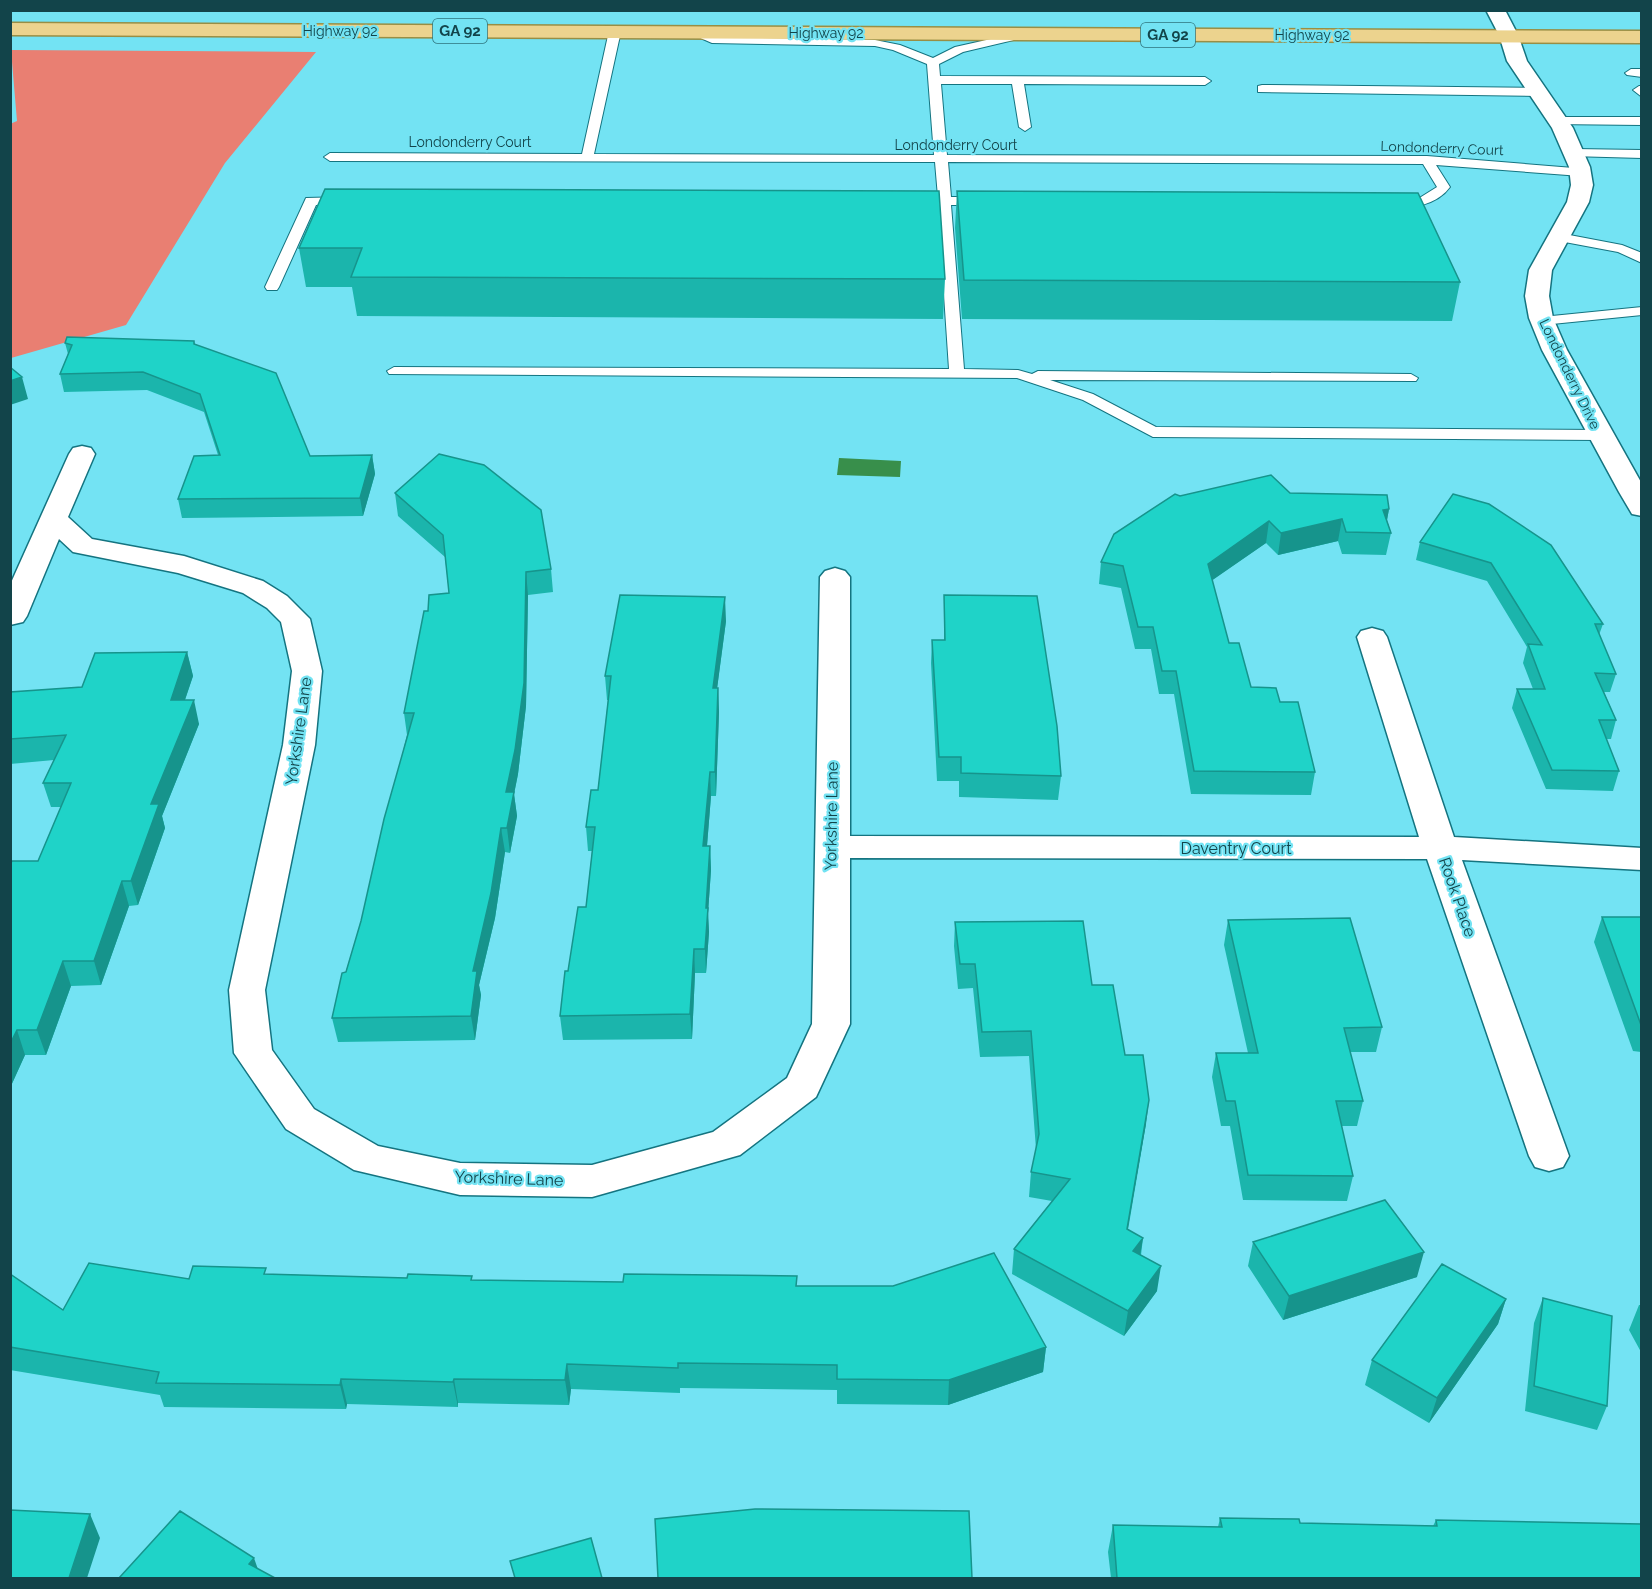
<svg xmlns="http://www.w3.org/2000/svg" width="1652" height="1589" font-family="Raleway,sans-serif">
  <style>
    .forest { fill: #e97f72 }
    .water { fill: #388f4b }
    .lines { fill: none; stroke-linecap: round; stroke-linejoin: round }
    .lane-casing { stroke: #147480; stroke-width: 2 }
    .street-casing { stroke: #147480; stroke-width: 3 }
    .primary-casing { stroke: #988e45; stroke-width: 3 }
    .lane { fill: #fff; fill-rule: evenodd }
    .street { fill: #fff; fill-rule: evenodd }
    .primary { fill: #ecd38e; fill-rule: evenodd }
    .wall { fill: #1bb5ac }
    .shaded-wall { fill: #16948c }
    .building { fill: #1fd3c8; stroke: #16948c; stroke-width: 1.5 }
    .labels { text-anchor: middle; stroke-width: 4.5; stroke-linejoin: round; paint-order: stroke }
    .far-street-label { font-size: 14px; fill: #12444a; stroke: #73e3f3 }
    .shield { fill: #73e3f3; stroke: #2f747d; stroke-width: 1.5 }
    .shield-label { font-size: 15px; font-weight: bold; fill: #12444a }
    .street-label { font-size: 16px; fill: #12444a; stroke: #73e3f3 }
  </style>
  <rect width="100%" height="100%" fill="#73e3f3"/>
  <path class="forest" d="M11 50 316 52 225 163 126 325 11 358 10 124 17 121Z"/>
  <path class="water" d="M839 458 901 461 900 477 837 475Z"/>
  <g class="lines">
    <g class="lane-casing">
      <path id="lane" d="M615 28 621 31 594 154 934 155 927 64 893 50 875 46 712 43 689 33 695 30 714 37 875 40 900 45 933 58 955 47 1022 32 1026 33V37L963 52 939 64 940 76 1205 77 1211 81 1205 85 1024 84 1031 127 1025 131 1019 127 1012 84H941L947 155 1427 156 1586 169 1587 172 1581 176 1436 165 1450 187C1437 205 1411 210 1390 205V199L1421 197 1437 187 1423 164 948 162 951 197H982L989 201 982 205H951L964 369 1018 370 1032 374 1038 371 1411 374 1418 378 1416 381 1050 380 1093 394 1156 427 1600 430 1608 435 1600 440 1153 437 1083 400 1017 378 389 374 387 371 394 367 949 369 938 205H912L905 201 912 197H938L935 162 330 161 324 157 330 153 582 154 609 31Z
        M1631 69H1642V77L1627 75 1625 73Z
        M1262 85 1539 88 1545 92 1539 96 1258 92V86Z
        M1639 86H1642V97L1633 90Z
        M1556 117H1642V125L1552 124V118Z
        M1574 149 1642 150V158L1570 156V150Z
        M346 197 351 198V204L316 205 279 287 277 290H267L265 287 306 198Z
        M1559 233 1622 245 1642 253V263L1618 252 1554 240V234Z
        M1642 307V315L1542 325 1535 321 1542 317Z"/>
    </g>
    <g class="street-casing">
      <path id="street" d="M1486 10H1505L1518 35 1527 61 1573 128 1590 167 1593 185 1589 202 1552 270 1549 296 1553 318 1567 350 1642 484V516L1632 514 1619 492 1542 350 1529 318 1525 296 1529 270 1567 202 1571 185 1569 167 1552 128 1507 61 1499 35Z
        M82 446 91 448 95 454 68 517 92 539 184 556 263 581 287 596 310 619 322 671 315 745 265 990 272 1050 314 1109 378 1146 460 1163 592 1165 713 1132 787 1078 812 1024 820 577 825 571 835 568 845 571 850 577V836L1419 837 1357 637 1361 631 1372 628 1383 631 1387 637 1454 837 1642 848V870L1462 860 1569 1156 1563 1167 1549 1171 1535 1167 1529 1156 1427 859 850 858V1024L816 1097 740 1155 592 1197 460 1195 354 1170 286 1129 234 1053 229 990 283 745 292 671 281 622 267 608 243 593 178 573 73 552 59 539 27 616 23 622 10 625V585L69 454 73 448Z"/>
    </g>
    <g class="primary-casing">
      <path id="primary" d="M10 23 1642 31V43L10 35Z"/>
    </g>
    <use href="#lane" class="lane"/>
    <use href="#street" class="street"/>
    <use href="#primary" class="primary"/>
  </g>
  <path class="wall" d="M325 189 945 279 943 319 357 316 352 287H306L299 248Z
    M957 191 1460 282 1452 321 962 319 955 228Z
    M194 341 195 344 310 456 372 455 375 474 363 516 182 518 178 499 218 455 204 412 147 390 64 392 60 374 68 354 65 343Z
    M395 493 551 569 553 592 528 595 526 706 518 774 514 794 517 816 510 853 505 852 495 918 479 985 481 995 475 1040 338 1042 332 1018 361 921 407 735 404 713 428 611 449 593 445 557 398 516Z
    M1453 494 1603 624 1599 635 1616 674 1610 692H1604L1616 720 1611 739H1606L1619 771 1613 791 1546 789 1512 708 1517 689H1533L1523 663 1527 647 1487 581 1416 560 1420 542Z
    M1180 496 1389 509 1387 520 1391 533 1386 555 1342 554 1338 541 1278 555 1266 543 1212 580 1229 643 1251 687 1280 702 1315 772 1311 795 1191 794 1174 694H1159L1151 649H1135L1121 588 1099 584 1101 562Z
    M944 595 1061 776 1058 800 959 797V781H937L931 663 932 640H944Z
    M726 621 717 688H718L719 712 716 796H711L707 846H710L711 870 708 913 709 932 706 973H695L692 1039 563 1040 560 1016 568 971 586 907 592 851H588L586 827 598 790 608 700H607L605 676Z
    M187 652 193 676 185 700 199 724 162 816 165 828 138 905 129 906 101 985 71 986 46 1055H25L10 1088V865L38 861 61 807H51L43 783 54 760 10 764V692L82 687Z
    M1602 917H1641V1052L1633 1051 1594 942Z
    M1228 920 1382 1027 1376 1052H1350L1363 1101 1357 1126H1341L1353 1176 1347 1201 1243 1200 1230 1126H1221L1212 1077 1216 1053H1248L1224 945Z
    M955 922 1092 985 1125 1055 1146 1124 1128 1230 1143 1238 1141 1255 1157 1291 1124 1336 1012 1274 1014 1249 1052 1201 1029 1197 1031 1172 1036 1149 1029 1056 980 1057 973 988 958 989 954 946Z
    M1253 1242 1417 1277 1283 1320 1248 1266Z
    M10 1274 63 1310 189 1279 268 1274 473 1280 797 1286 1046 1347 1043 1372 948 1405 837 1404V1390L680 1388V1393L571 1389 569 1405 458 1403V1407L347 1404 346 1409 164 1407 160 1395 10 1370Z
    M1543 1298 1607 1406 1597 1430 1525 1411 1534 1323Z
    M1506 1299 1498 1324 1429 1423 1365 1385 1372 1360Z
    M1639 1305H1641V1352L1629 1330Z
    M1220 1518 1300 1523 1433 1526 1436 1520 1641 1578H1111L1108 1552 1113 1525 1218 1527Z"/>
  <path class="shaded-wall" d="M22 377 28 399 10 405V381Z
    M372 455 375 474 363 516 360 498Z
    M1389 509 1385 531 1383 510Z
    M1342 519 1338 541 1278 555 1281 533Z
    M1269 521 1266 543 1204 586 1208 564Z
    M526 572 528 595 526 706 518 774 514 794 517 816 510 853 507 828 506 792Z
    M725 597 726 621 714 712 713 688Z
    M187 652 193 676 177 723 171 700Z
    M718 688 719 712 716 796 715 772Z
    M194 700 199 724 162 816 165 828 138 905 131 881 151 804Z
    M710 772 711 796 705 870 703 846Z
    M501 828 505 852 495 918 479 985 481 995 475 1040 471 1016 473 971Z
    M710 846 711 870 708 913 709 932 706 973 705 949 706 908Z
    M122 881 129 906 101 985 94 961Z
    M694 949 695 973 692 1039 690 1014Z
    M63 961 71 986 46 1055 37 1030Z
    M17 1030 25 1055 10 1088V1044Z
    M1149 1100 1146 1124 1123 1254 1127 1229Z
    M1143 1238 1139 1262 1133 1251Z
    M1424 1252 1417 1277 1283 1320 1289 1296Z
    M1161 1266 1157 1291 1124 1336 1128 1311Z
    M1506 1299 1498 1324 1429 1423 1437 1398Z
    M1046 1347 1043 1372 948 1405 949 1380Z
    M567 1364 571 1389 569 1405 565 1380Z
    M341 1379 347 1404 346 1409 340 1385Z
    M454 1379 458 1403V1407L453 1382Z
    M90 1514 100 1538 87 1578H69Z
    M254 1558 261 1578 249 1564Z"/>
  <path class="building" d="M325 189 939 191 945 279 351 277 362 248H299Z
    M957 191 1418 193 1460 282 964 280Z
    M67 337 194 341V344L276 373 310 456 372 455 360 498 178 499 194 456 220 455 200 394 143 372 60 374 72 345 65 343Z
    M10 367 22 377 10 381Z
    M439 454 484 465 541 510 551 569 526 572 524 683 515 750 506 792H514L507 828H501L491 893 473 971H477L471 1016 332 1018 342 973 346 972 361 921 384 819 414 713H404L424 611H428L429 595 449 593 443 535 395 493Z
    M1271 475 1290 493 1387 495 1389 509 1383 510 1391 533 1346 532 1342 519 1281 533 1269 521 1208 564 1229 643H1239L1251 687 1276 688 1280 702H1298L1315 772 1194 771 1176 671H1162L1153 627H1138L1123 566 1101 562 1114 534 1175 494 1180 496Z
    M1453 494 1489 504 1551 545 1603 624H1595L1616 674 1595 673 1616 720H1599L1619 771 1552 770 1517 689H1545L1528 644 1542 645 1491 563 1420 542Z
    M620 595 725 597 713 688H718L715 772H710L703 846H710L706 908H708L705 949H694L690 1014 560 1016 565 971H568L578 907H586L595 827H586L591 790H598L611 676H605Z
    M944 595 1037 596 1057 726 1061 776 961 773V757H939L932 640H945Z
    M187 652 171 700H194L151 804H159L131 881H122L94 961H63L37 1030H17L10 1044V865L12 861H38L71 783H43L66 735 10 739V692L82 687 95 653Z
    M1602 917H1641V1025Z
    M1350 918 1382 1027 1344 1028 1363 1101H1336L1353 1176 1248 1175 1235 1101H1226L1216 1053H1258L1228 920Z
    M1083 921 1092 985H1113L1125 1055H1143L1149 1100 1127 1229 1143 1238 1133 1251 1161 1266 1128 1311 1014 1249 1070 1179 1031 1172 1039 1134 1031 1031 982 1032 975 964H960L955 922Z
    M1385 1200 1424 1252 1289 1296 1253 1242Z
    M994 1253 1046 1347 949 1380 837 1379V1365L678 1363V1368L567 1364 565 1380 454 1379 453 1382 341 1379 340 1385 156 1383 159 1372 10 1347V1274L63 1310 89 1263 189 1279 193 1266 266 1268 264 1274 407 1278 408 1274 472 1276 471 1280 623 1282 624 1274 797 1276 796 1286H893Z
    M1442 1264 1506 1299 1437 1398 1372 1360Z
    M1543 1298 1612 1316 1607 1406 1534 1386Z
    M755 1509 969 1511 972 1578H658L655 1519Z
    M10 1510 90 1514 69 1578H10Z
    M180 1511 254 1558 249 1564 275 1578H119Z
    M1220 1518 1299 1519 1300 1523 1437 1526 1436 1520 1641 1524V1578H1117L1113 1525 1222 1527Z
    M591 1538 602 1578H515L510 1561Z"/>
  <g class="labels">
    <g class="far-street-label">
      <text x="340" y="36">Highway 92</text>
      <text x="826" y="38">Highway 92</text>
      <text x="1312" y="40">Highway 92</text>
      <text x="470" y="147">Londonderry Court</text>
      <text x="956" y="150">Londonderry Court</text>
      <text transform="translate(1442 148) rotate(2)" y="5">Londonderry Court</text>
      <text transform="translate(1570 374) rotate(64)" y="5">Londonderry Drive</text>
    </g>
    <g class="shield">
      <rect x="433" y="19" width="54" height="24" rx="4.5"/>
      <rect x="1141" y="23" width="54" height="24" rx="4.5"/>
    </g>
    <g class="shield-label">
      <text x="460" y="36">GA 92</text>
      <text x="1168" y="40">GA 92</text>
    </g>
    <g class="street-label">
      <text transform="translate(298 731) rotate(-82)" y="6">Yorkshire Lane</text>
      <text transform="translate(831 816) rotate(-89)" y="6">Yorkshire Lane</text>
      <text x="1236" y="854">Daventry Court</text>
      <text transform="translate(1458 897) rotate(71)" y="6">Rook Place</text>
      <text transform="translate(509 1178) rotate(2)" y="6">Yorkshire Lane</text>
    </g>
  </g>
  <rect width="1652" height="1589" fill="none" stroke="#12444a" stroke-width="24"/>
</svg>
